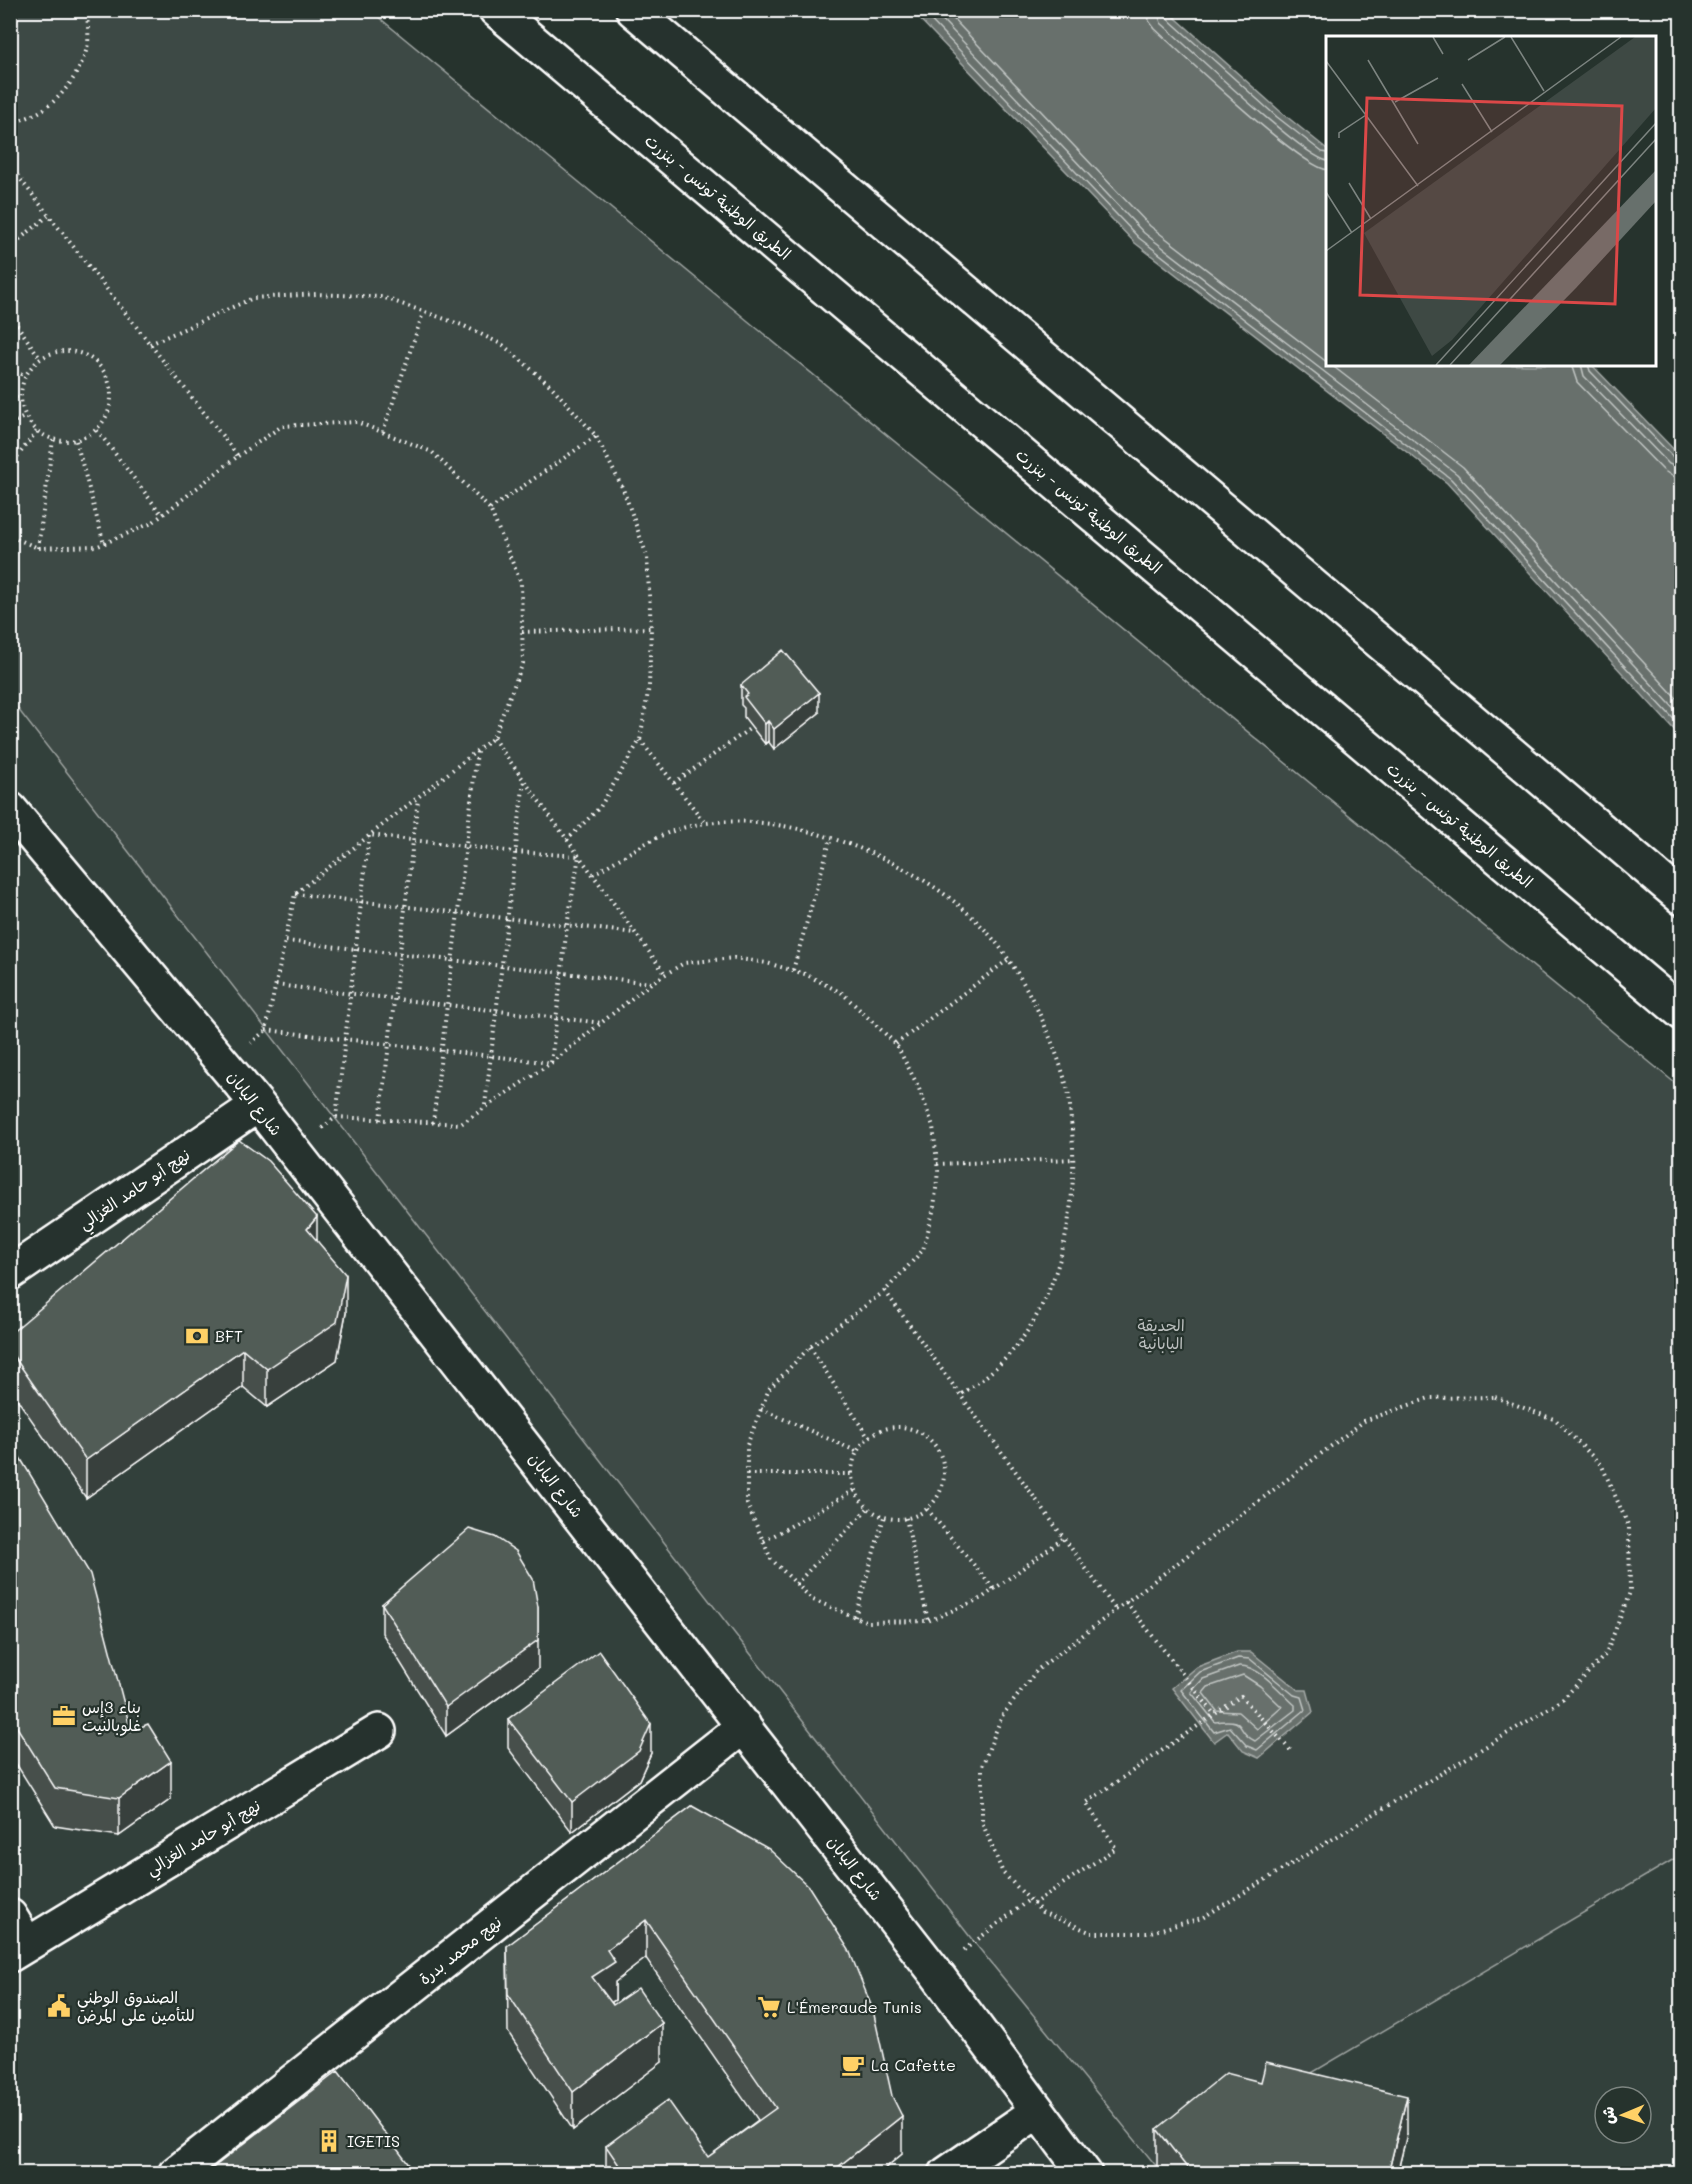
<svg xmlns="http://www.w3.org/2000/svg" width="1692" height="2184" font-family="Mali,'Playpen Sans Arabic',sans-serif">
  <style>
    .built { fill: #333f3a; fill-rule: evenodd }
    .green { fill: #3e4944; stroke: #9ea4a2; stroke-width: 1.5 }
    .water { fill: #67706c; stroke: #a4a9a7; stroke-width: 1.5 }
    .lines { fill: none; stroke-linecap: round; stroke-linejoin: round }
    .shore { stroke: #c2c6c4; stroke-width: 1.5 }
    .street-casing { stroke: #fff; stroke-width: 38 }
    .highway-casing { stroke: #fff; stroke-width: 38 }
    .path { stroke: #fff; stroke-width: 4; stroke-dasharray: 1.5 4.5; stroke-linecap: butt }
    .street { stroke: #26332d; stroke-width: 33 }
    .highway { stroke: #26332d; stroke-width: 33 }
    .wall { fill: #464f4b; stroke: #fff; stroke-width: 1.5 }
    .shaded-wall { fill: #39403d; stroke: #fff; stroke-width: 1.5 }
    .building { fill: #515c57; stroke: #fff; stroke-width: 1.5 }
    .labels { text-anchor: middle; stroke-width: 4.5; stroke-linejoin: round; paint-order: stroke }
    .street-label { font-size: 16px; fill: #fff; stroke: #26332d }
    .park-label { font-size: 16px; fill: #bbbfbe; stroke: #26332d }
    .poi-label { font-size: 16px; fill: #fff; stroke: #26332d; text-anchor: start }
    .inset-road { fill: none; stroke: #7d8581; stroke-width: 1.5 }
    .view { fill: #dc4848; fill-opacity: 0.15; stroke: #dc4848; stroke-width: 3 }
    .inset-edge { fill: none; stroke: #fff; stroke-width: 3 }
  </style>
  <rect width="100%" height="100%" fill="#26332d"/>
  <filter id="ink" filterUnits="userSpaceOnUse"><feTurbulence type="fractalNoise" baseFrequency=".0167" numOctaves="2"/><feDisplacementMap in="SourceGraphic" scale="12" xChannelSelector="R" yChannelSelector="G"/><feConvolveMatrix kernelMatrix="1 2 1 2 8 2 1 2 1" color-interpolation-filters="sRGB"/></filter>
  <g filter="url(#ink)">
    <path class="built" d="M10 700 336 1117 1266 2100 1681 1855V2173H11ZM1605 2097H1641V2133H1605Z"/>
    <path class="green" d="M11 11H371L1681 1088V1855L1266 2100 1226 2112 1157 2167 974 1942 11 700Z"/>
    <path class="water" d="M912 11H1168L1281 112 1327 149 1328 364 1592 365 1681 457V737L1447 483 1135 243Z
      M1237 1652H1251L1298 1690H1307L1313 1712 1259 1758 1243 1751 1228 1732 1214 1742 1172 1688 1197 1667Z"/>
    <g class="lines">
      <path class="shore" d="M921 10 1139 238 1451 479 1682 728
        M933 10 1144 233 1457 474 1682 717
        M945 10 1150 226 1328 363
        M1148 10 1149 21 1155 29C1181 53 1302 169 1328 170
        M1157 10 1161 23C1185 44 1306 160 1328 161
        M1164 10 1167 18 1277 117 1322 152 1328 153
        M1330 364 1463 467 1682 704
        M1571 364 1577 382 1663 470 1672 476 1682 478
        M1581 364 1584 376 1669 464 1682 469
        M1588 364 1590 371 1675 459 1682 461
        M1238 1658 1250 1659 1294 1695 1301 1697 1305 1710 1257 1750 1247 1746 1230 1727 1214 1732 1181 1690 1200 1672Z
        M1239 1666C1259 1665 1281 1693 1295 1705V1710L1255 1741C1233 1731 1250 1717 1215 1722L1191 1692 1203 1679Z
        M1243 1675 1260 1686 1282 1707 1257 1729 1238 1712 1217 1711 1203 1693 1208 1687Z"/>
      <g class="street-casing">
        <path id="street" d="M10 809 258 1105 935 1972 1085 2174
          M10 1273 258 1105
          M10 1916 27 1944
          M10 1955 379 1731
          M175 2174 744 1726
          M946 2174 1038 2111"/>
      </g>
      <g class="highway-casing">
        <path id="highway" d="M496 10 1682 1013
          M633 10 1682 898"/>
      </g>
      <path class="path" d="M10 122C48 117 77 83 87 48 90 37 87 22 87 10
        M10 161 14 122
        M10 166 238 456 152 523 98 546 38 548 10 536
        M10 247 48 216
        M10 315 40 358
        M150 344 253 298 317 294 382 297 462 325 503 345 552 387 596 436 623 489 647 556 651 628 649 686 640 740 600 807 567 840
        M21 396a45 45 0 1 1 90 0a45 45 0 1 1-90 0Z
        M10 369 26 376
        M10 397H21
        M10 424 26 416
        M97 430 162 515
        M383 432 423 313
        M76 441 104 544
        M238 456 282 426 357 422 432 452 490 509 521 583 523 663 493 738 295 894 266 1030 251 1043
        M10 466 37 431
        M490 509 596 436
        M38 548 53 440
        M522 632 651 628
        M493 738 666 975
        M640 740 706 824
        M674 783 752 727
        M593 874C617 861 647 840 673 831 720 814 779 822 825 836 895 858 967 897 1009 960 1034 997 1055 1044 1067 1087 1070 1097 1070 1109 1071 1120 1079 1195 1066 1278 1021 1340 1004 1363 984 1379 960 1395
        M296 894 635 933
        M286 941 651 983
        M793 970 831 838
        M276 985 602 1023
        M266 1030C361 1041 456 1052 551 1063L567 926 579 856 515 852 369 835C358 929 347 1023 336 1117
        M896 1044 1009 959
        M485 1105 524 780
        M380 1120 418 799
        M433 1123 477 752
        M322 1128 336 1117 461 1124 551 1063 651 983 684 963 734 958 767 963 805 974 842 993 896 1044 918 1086 933 1126 938 1171 934 1208 923 1250 885 1291 810 1347 769 1389 747 1445V1504L771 1559 813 1600 868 1622 928 1621 982 1598 1065 1537
        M937 1164 1075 1159
        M885 1291 1116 1610
        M810 1347 868 1437
        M1495 1397 1556 1420 1602 1466 1629 1527 1630 1592 1606 1654 1561 1701 1202 1918 1147 1933H1092L1042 1912 1003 1873 982 1822V1766L1002 1716 1037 1670 1364 1421 1429 1398Z
        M761 1409 856 1451
        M852 1473a46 46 0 1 1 92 0a46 46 0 1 1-92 0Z
        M747 1474H852
        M927 1509 994 1589
        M906 1518 928 1621
        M764 1541 855 1490
        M796 1584 868 1508
        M1126 1602 1215 1715
        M855 1617 884 1517
        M1033 1904 1116 1848 1086 1803 1241 1696 1293 1753
        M964 1950 1030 1899"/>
      <use href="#street" class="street"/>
      <use href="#highway" class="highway"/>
    </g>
    <path class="wall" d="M741 685 819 713 774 749 768 741 765 744 744 717V708L741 705Z
      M317 1240 346 1313 337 1360 267 1407 243 1387 86 1498 10 1389V1334Z
      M10 1441 131 1731 171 1799 119 1836 55 1826 10 1754Z
      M382 1604 538 1669 446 1736 382 1633Z
      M508 1719 651 1753 639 1780 572 1832 508 1748Z
      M692 1806 902 2154 878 2174H606V2146L708 2157 758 2120 646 1958 615 1982V2000L611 2002 662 2062 573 2130 508 2032 507 1946Z
      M1157 2129 1407 2134 1397 2174H1162L1157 2167Z"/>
    <path class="shaded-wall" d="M819 693V713L774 749V729Z
      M768 721V741L765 744V724Z
      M317 1217V1255L307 1229Z
      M346 1275V1313L337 1360 267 1407V1369Z
      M243 1349V1387L86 1498V1460Z
      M538 1607V1669L446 1736V1707Z
      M651 1724V1753L639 1780 572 1832V1802Z
      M171 1761V1799L119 1836V1798Z
      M646 1920V1958L615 1982V2000L592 2015V1977L607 1950Z
      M662 2023V2062L573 2130V2092Z
      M1407 2096V2134L1397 2174H1388Z
      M902 2116V2154L878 2174H829Z"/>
    <path class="building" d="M783 650 819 693 774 729 768 721 765 724 744 697 748 694 741 685Z
      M239 1140 268 1161 317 1217 307 1229 346 1275 337 1322 267 1369 243 1349 86 1460 10 1351V1334Z
      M10 1441 90 1574 131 1731 148 1724 171 1761 119 1798 55 1788 10 1716Z
      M469 1529 495 1537 516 1551 533 1579 538 1607V1640L446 1707 382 1604Z
      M599 1651 651 1724 639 1751 572 1802 508 1719Z
      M692 1806 769 1849 809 1887 849 1950 873 2010 892 2096 902 2116 829 2174H625L606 2146 668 2100 708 2157 776 2108 646 1920 607 1950 615 1962 592 1977 613 2005 638 1988 662 2023 573 2092 508 1994 507 1946Z
      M1266 2062 1407 2096 1388 2174H1192L1157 2129 1226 2073 1261 2082Z
      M338 2071 416 2174H205Z"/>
  </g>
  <defs>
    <g id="bank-bare" transform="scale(1.8)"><path d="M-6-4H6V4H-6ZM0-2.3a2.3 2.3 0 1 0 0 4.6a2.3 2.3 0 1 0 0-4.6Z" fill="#ffd166" stroke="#26332d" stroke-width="2.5" paint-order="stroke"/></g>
    <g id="office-bare" transform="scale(1.8)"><path d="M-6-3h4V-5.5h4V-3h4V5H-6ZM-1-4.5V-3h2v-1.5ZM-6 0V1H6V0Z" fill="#ffd166" stroke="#26332d" stroke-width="2.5" paint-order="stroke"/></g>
    <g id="civic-bare" transform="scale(1.8)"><path d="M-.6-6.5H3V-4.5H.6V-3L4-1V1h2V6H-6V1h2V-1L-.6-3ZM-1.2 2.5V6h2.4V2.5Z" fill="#ffd166" stroke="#26332d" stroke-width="2.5" paint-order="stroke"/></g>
    <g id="supermarket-bare" transform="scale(1.8)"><path d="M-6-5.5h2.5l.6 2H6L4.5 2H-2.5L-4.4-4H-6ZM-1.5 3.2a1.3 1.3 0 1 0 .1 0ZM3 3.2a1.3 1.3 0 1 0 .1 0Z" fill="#ffd166" stroke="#26332d" stroke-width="2.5" paint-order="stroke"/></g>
    <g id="cafe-bare" transform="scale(1.8)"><path d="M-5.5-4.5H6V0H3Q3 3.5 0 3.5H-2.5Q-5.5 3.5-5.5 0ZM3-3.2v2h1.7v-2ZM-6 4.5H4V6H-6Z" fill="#ffd166" stroke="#26332d" stroke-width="2.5" paint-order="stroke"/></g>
    <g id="building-bare" transform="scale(1.8)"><path d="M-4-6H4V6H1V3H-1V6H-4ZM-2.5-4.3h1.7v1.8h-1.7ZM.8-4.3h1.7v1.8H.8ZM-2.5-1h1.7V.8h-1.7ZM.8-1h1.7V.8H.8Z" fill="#ffd166" stroke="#26332d" stroke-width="2.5" paint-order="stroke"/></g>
  </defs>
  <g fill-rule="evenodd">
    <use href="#bank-bare" x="197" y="1336"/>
    <use href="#office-bare" x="64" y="1716"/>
    <use href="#civic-bare" x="59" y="2006"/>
    <use href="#supermarket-bare" x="769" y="2007"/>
    <use href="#cafe-bare" x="853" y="2065"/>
    <use href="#building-bare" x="329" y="2141"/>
  </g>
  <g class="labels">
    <g class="street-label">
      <text transform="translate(718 197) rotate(40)" y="6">الطريق الوطنية تونس - بنزرت</text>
      <text transform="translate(1089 511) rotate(40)" y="6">الطريق الوطنية تونس - بنزرت</text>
      <text transform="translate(1460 825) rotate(40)" y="6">الطريق الوطنية تونس - بنزرت</text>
      <text transform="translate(255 1103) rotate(52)" y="6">شارع اليابان</text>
      <text transform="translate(134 1189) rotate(-34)" y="6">نهج أبو حامد الغزالي</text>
      <text transform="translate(556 1485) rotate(52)" y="6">شارع اليابان</text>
      <text transform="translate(203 1837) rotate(-31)" y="6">نهج أبو حامد الغزالي</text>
      <text transform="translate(855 1868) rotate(52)" y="6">شارع اليابان</text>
      <text transform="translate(460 1950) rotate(-38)" y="6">نهج محمد بدرة</text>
    </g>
    <g class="park-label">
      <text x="1161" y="1331">الحديقة<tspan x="1161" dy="18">اليابانية</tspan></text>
    </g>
    <g class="poi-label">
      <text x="215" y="1342">BFT</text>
      <text x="82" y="1713">بناء 3إس<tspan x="82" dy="18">غلوبالنيت</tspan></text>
      <text x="77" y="2003">الصندوق الوطني<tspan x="77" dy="18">للتأمين على المرض</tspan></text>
      <text x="787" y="2013">L'Émeraude Tunis</text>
      <text x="871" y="2071">La Cafette</text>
      <text x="347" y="2147">IGETIS</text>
    </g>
  </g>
  <g transform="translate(1326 36)">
    <rect width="330" height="330" fill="#26332d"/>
    <path d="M309 1H330V72L126 304 106 320 38 197Z" fill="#3e4944"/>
    <path d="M330 134V165L250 252 174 329H143Z" fill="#67706c"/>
    <path class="inset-road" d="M107 1 117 18M185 1 218 55M42 24 92 108M142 24 179 1M0 25 92 150M136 48 166 96M69 66 112 42M13 102V97L40 79M23 147 45 183M0 156 26 197M0 215 295 1M110 329 330 87M124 329 330 103"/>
    <path class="view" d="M41 62 296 70 289 268 34 259Z"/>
    <rect width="330" height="330" class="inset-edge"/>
  </g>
  <rect width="1692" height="2184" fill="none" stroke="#26332d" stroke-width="36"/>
  <rect x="18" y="18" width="1656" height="2148" fill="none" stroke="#fff" stroke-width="2" filter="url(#ink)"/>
  <g transform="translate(1623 2115) rotate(268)"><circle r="28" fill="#26332d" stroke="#7d8581" stroke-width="1.5"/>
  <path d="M0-4.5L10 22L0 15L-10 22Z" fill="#ffd166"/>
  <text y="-9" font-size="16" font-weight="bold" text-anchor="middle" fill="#ffffff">ش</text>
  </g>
</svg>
